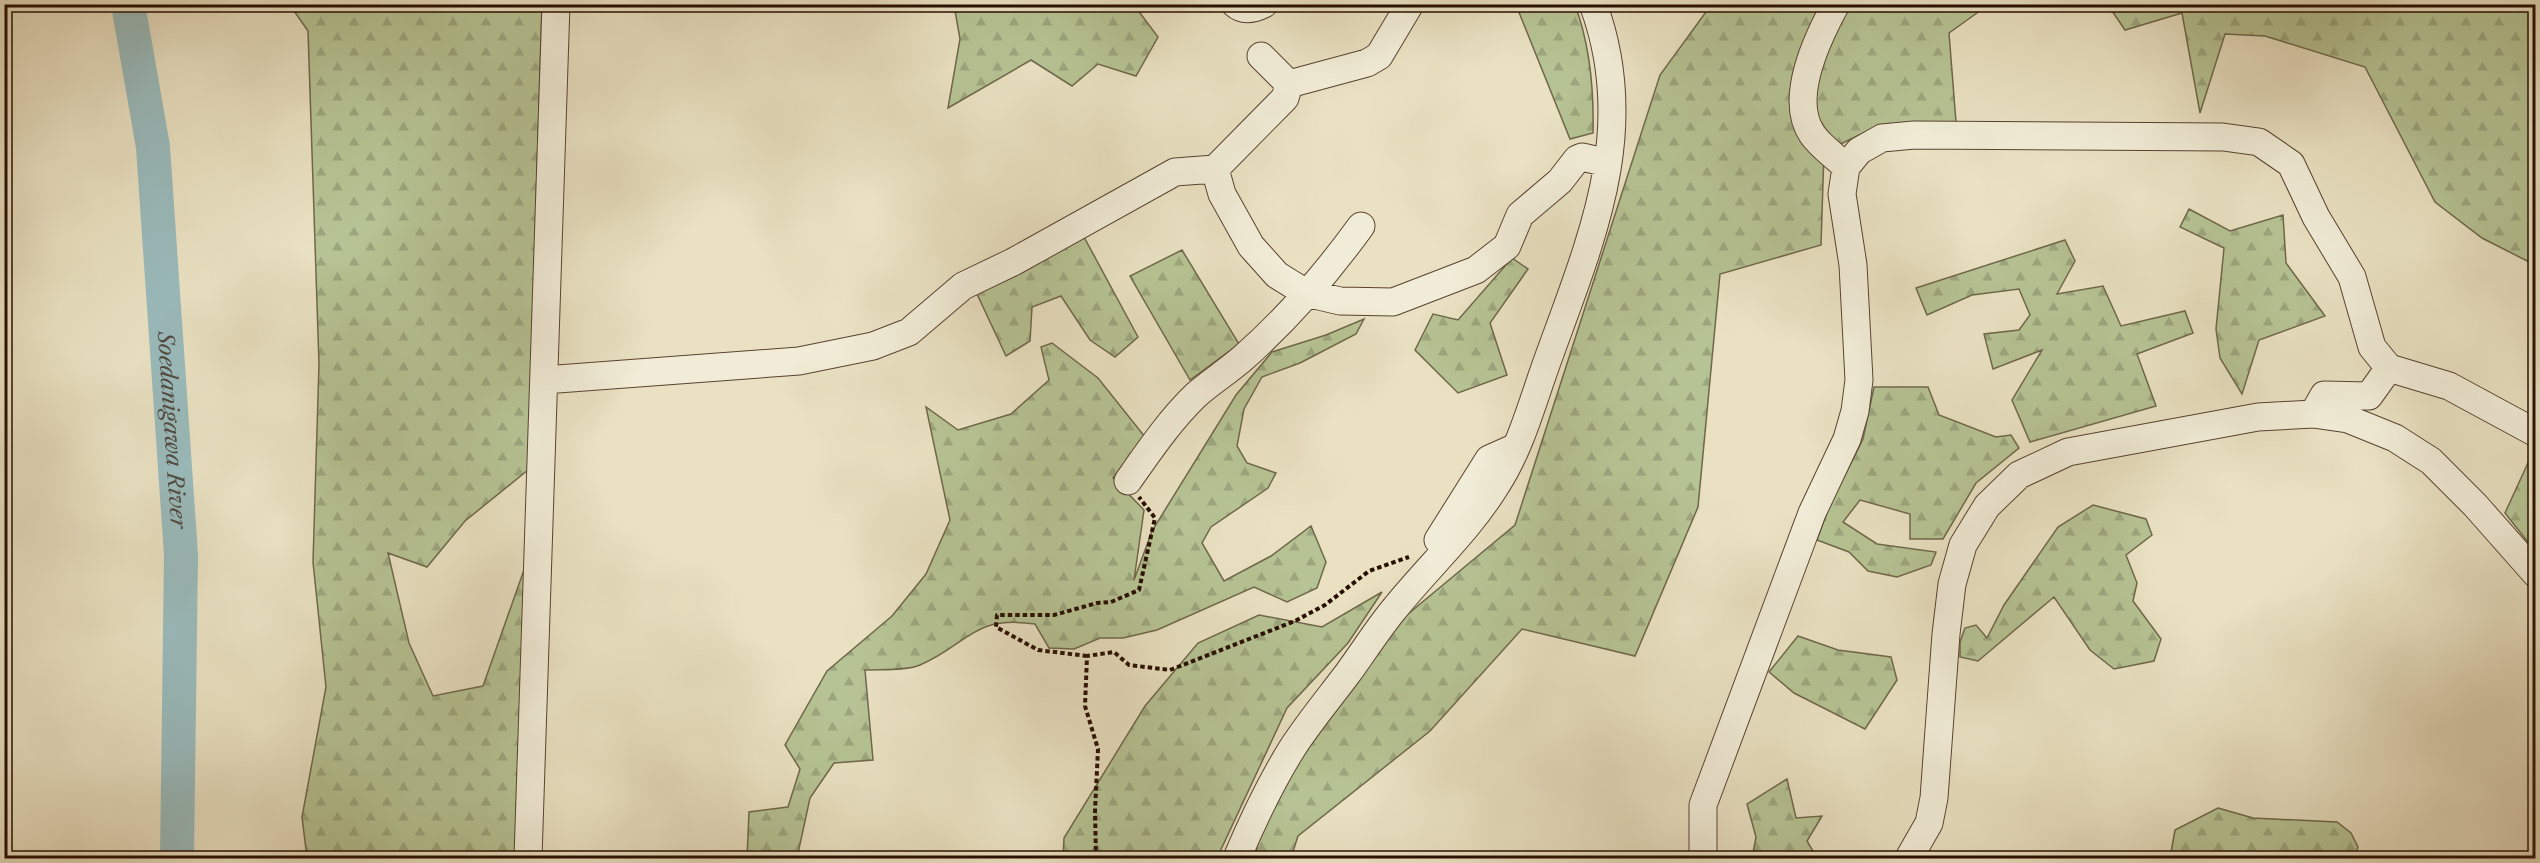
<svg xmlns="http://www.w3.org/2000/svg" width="2540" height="863" font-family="'Libre Caslon Text',serif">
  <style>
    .forest { fill: url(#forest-firs); stroke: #6f684a; stroke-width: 1.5 }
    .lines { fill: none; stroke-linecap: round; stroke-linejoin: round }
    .river { stroke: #9abbbc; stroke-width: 34 }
    .minor-casing { stroke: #584330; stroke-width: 29 }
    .path { stroke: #280e00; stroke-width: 4; stroke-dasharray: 4.5 3; stroke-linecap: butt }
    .minor { stroke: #f1ecd7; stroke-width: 27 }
    .labels { text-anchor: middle; stroke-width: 5; stroke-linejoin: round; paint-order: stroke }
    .water-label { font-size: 22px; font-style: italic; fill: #504b42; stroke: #f1ecd7 }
  </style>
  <defs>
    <pattern id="forest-firs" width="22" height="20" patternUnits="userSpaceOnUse" patternTransform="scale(1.5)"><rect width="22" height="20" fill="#b6c394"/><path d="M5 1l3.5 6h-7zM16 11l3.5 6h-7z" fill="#9ca67e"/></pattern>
  </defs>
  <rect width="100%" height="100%" fill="#e9e1c2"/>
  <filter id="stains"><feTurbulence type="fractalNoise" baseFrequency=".00333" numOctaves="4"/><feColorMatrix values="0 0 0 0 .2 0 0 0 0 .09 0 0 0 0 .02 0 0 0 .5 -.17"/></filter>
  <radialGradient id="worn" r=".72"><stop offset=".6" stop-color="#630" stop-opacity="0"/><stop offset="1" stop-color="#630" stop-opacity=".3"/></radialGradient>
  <path class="forest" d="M290 5H542L528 470 465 521 427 567 388 553 409 643 433 696 483 686 525 567 517 858H307L302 817 326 687 313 562 319 364 308 31Z
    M954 5H1134L1158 37 1136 76 1098 64 1072 86 1031 60 948 108 960 39Z
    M1516 5H1575C1590 45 1594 90 1593 133L1570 139Z
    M1711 5H1988L1949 33 1956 122 1880 125 1824 152 1821 245 1720 274 1698 507 1635 656 1522 629 1430 731 1298 836 1291 858H1254L1263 824 1306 728 1402 619 1515 525 1660 75Z
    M2108 5H2535V265L2482 238 2435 202 2365 67 2265 36 2225 34 2200 113 2182 13 2125 30Z
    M2189 209 2230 231 2283 215 2286 263 2325 316 2259 340 2242 394 2220 358 2216 329 2224 248 2180 227Z
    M1084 237 1138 337 1115 357 1090 340 1061 296 1032 307 1030 341 1006 356 977 294Z
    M2065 240 2075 261 2057 294 2103 286 2121 326 2185 311 2193 333 2137 354 2156 406 2030 442 2012 400 2042 350 1993 369 1984 334 2019 330 2030 315 2019 289 1972 295 1927 315 1916 288Z
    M1182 250 1239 344 1190 380 1130 276Z
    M1512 258 1528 269 1490 323 1507 375 1458 393 1415 350 1433 314 1458 320Z
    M1364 319 1356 334 1300 363 1262 377 1244 409 1237 446 1247 463 1276 473 1268 488 1211 527 1202 543 1224 581 1271 556 1311 526 1326 562 1317 588 1287 602 1254 587 1157 630 1123 638H1100L1074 649 1049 648 1035 624C972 615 969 644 920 665 906 671 881 669 865 670L873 760 834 763 810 798 797 858H747L749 812 788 807 800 769 785 745 827 671 892 616 926 574 950 520 926 407 958 430 1011 414 1049 380 1041 347 1052 343 1098 378 1145 437 1113 478 1144 510 1134 580 1152 531 1236 395 1272 352 1326 335Z
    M1874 387H1928L1939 415 1996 437 2011 435 2019 448 1976 483 1943 539H1910V514L1860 500 1843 522 1877 544 1936 552 1931 565 1897 577 1868 571 1849 552 1817 540 1829 507 1863 439Z
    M2533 452 2536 454 2535 551 2505 513Z
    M2093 505 2146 519 2152 535 2126 555 2137 583 2133 601 2161 639 2154 661 2114 669 2090 650 2054 597 1978 661 1960 657V642L1965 628 1976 625 1987 638 2004 605 2058 527Z
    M1382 592 1348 643 1287 708 1217 858H1063L1064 838 1145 706 1198 643 1259 615 1322 627Z
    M1798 636 1838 650 1891 657 1897 680 1865 729 1794 693 1769 672Z
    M1787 779 1796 818 1822 816 1807 841 1817 858H1752L1756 837 1747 804Z
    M2218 808 2253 818 2337 822 2351 833 2358 847 2354 858H2170L2175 830Z"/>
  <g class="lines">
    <path class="river" id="s1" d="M128 4 153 147 181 555 177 858"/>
    <g class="minor-casing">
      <path id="minor" d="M1235 4C1244 12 1254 9 1264 4
        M1836 4C1818 37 1788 98 1812 134 1820 146 1835 156 1846 167
        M1261 56 1289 84
        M1289 84 1367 63 1379 56 1410 4
        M1215 169 1222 194 1251 246 1277 275 1306 293 1340 301 1393 302 1476 270 1507 246 1520 215 1560 181 1577 159 1582 157 1608 163
        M544 380 799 361 873 346 909 332 963 286 1013 262 1175 172 1215 169 1285 98 1289 84
        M2313 414 2324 395 2369 396 2389 368
        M1128 481C1149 451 1170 420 1196 395 1211 382 1228 371 1243 358 1287 319 1327 273 1361 226
        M1438 540 1489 459 1516 447
        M528 858 556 4
        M1237 858C1253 820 1271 782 1293 747 1310 721 1330 697 1348 673 1364 651 1379 627 1396 607 1430 565 1469 530 1497 484 1521 447 1533 400 1548 359 1591 240 1640 130 1593 4
        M1703 858V805L1812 513 1847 439 1855 411 1859 380 1853 265 1842 194 1846 167 1859 151 1882 138 1914 135 2223 137 2259 142 2291 164 2316 217 2352 277 2372 347 2389 368 2449 386 2536 433
        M1909 858 1929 823 1934 798 1946 634 1952 584 1963 545 1987 506 2019 475 2068 452 2258 417 2313 414 2348 419 2395 438 2431 461 2475 505 2536 574"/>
    </g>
    <path class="path" d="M1087 656 1038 650 996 627 997 615H1054L1097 603 1111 602 1139 590 1155 518 1139 497
      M1096 858 1095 811 1098 749 1085 706 1087 656 1114 652 1129 665 1170 670 1295 621 1325 605 1369 571 1409 557"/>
    <use href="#minor" class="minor"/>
  </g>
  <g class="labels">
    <g class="water-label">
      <text dy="8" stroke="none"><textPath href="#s1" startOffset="429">Soedanigawa River</textPath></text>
    </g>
  </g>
  <rect width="2540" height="863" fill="none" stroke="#e9e1c2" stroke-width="24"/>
  <rect x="6" y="6" width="2528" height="851" fill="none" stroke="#280e00" stroke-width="3"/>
  <rect x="12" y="12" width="2516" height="839" fill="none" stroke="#280e00" stroke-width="1.5"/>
  <rect width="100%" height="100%" filter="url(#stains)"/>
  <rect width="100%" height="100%" fill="url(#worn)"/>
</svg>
